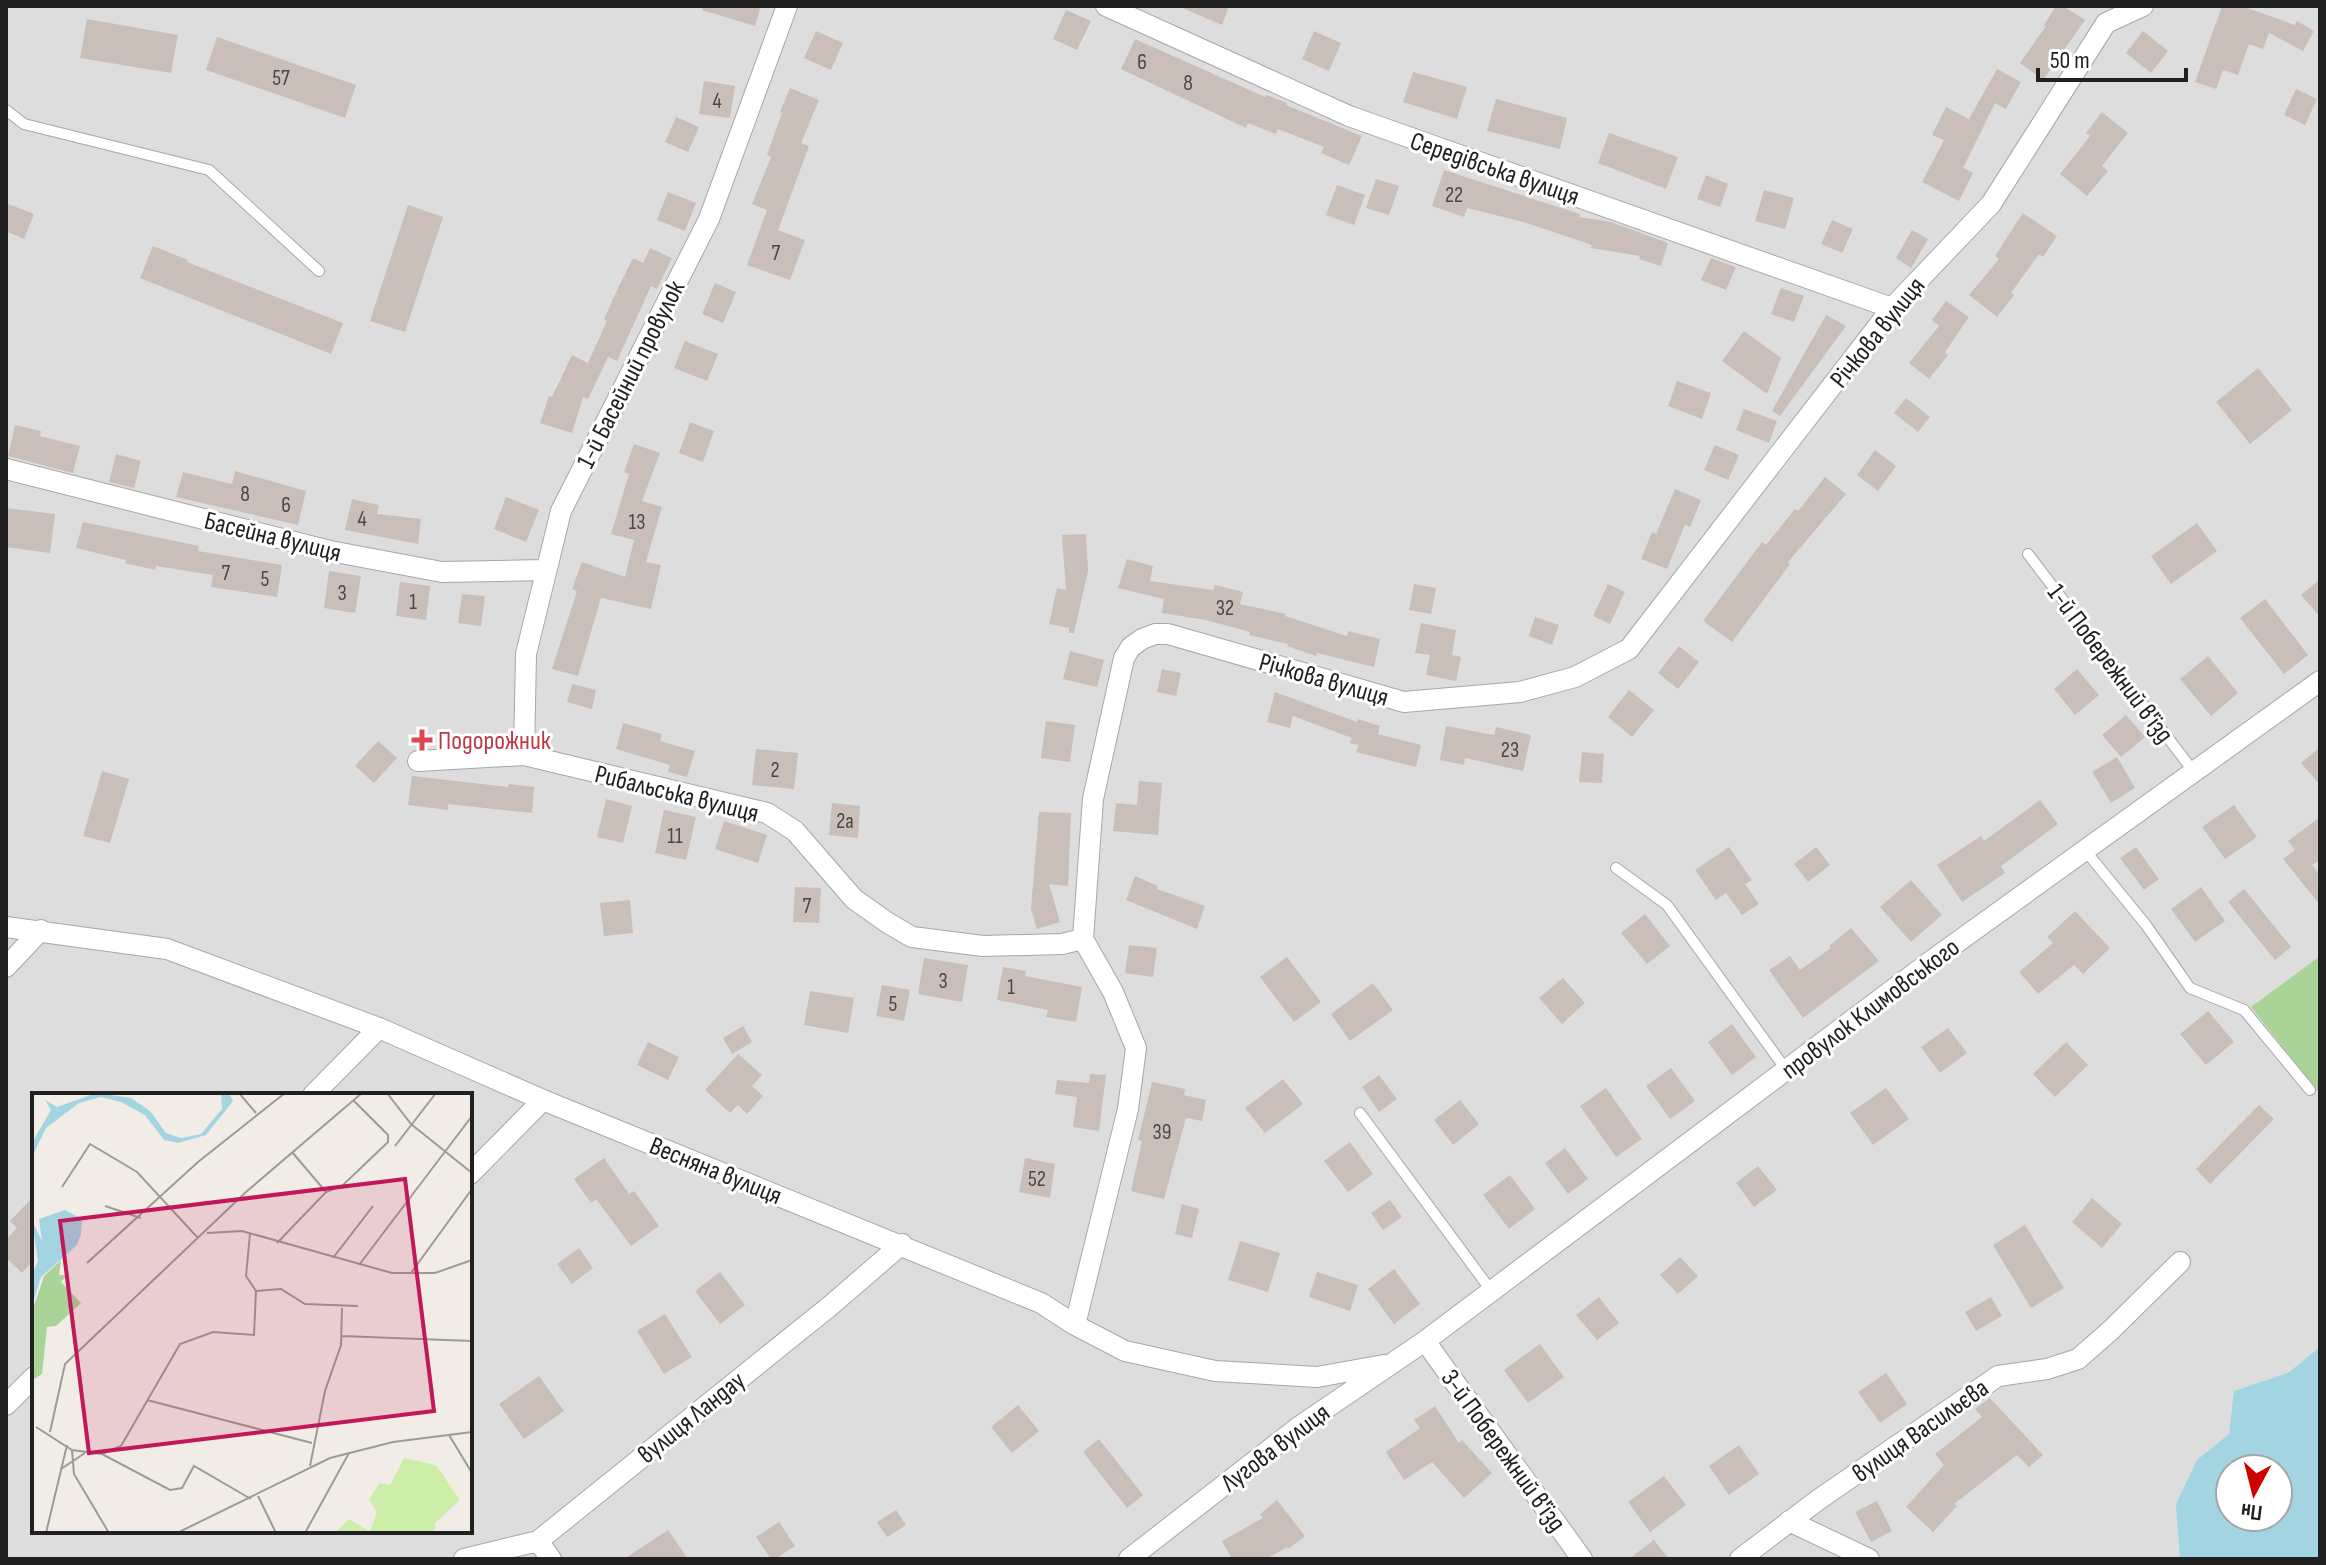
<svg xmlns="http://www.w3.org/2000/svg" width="2326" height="1565" font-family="'Sofia Sans Condensed',sans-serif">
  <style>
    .residential { fill: #dedddd; fill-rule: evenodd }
    .forest { fill: #aad398 }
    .water { fill: #a3d4e1; fill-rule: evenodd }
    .building { fill: #c9bfb8 }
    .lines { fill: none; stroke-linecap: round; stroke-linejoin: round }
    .lane-casing { stroke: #a7a7a7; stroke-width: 12 }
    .street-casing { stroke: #a7a7a7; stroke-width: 22 }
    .lane { stroke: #fff; stroke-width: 10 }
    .street { stroke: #fff; stroke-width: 20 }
    .health-dot { fill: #e0444e; stroke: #fff; stroke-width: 3 }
    .labels { text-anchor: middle; stroke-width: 6; stroke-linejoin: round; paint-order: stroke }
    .number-label { font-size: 22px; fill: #4a4846 }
    .street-label { font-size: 26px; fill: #202020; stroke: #fff }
    .health-label { font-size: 26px; fill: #be3a42; stroke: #fff; text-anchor: start }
    .inset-road { fill: none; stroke: #9d9b97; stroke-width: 2 }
    .view { fill: #c2185b; fill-opacity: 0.15; stroke: #c2185b; stroke-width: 4 }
    .inset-edge { fill: none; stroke: #202020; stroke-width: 4 }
  </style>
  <rect width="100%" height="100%" fill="#f1ede6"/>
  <path class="residential" d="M6 6H2320V1559H6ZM34 1095H470V1531H34ZM2230 1469H2278V1517H2230Z"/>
  <path class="forest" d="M2320 956V1094L2251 1007Z"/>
  <path class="water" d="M2320 1347V1559H2180L2176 1504 2197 1460 2229 1434 2234 1391 2288 1373ZM2230 1469H2278V1517H2230Z"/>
  <path class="building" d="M702 6H761L755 26 702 10Z
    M1178 6H1229L1222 25Z
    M2056 6H2063L2085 20 2043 80 2020 63 2046 26 2044 25Z
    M2222 6H2242L2295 25 2297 21 2314 31 2303 51 2269 33 2263 49 2249 44 2238 75 2223 70 2216 89 2195 82Z
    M1066 10 1091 21 1077 50 1053 39Z
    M87 19 178 35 171 73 80 58Z
    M816 31 843 43 831 70 804 58Z
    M1314 31 1341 43 1329 71 1302 59Z
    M2143 31 2168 51 2151 73 2126 53Z
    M217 37 356 85 345 118 206 70Z
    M1135 39 1265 97 1266 95 1287 103 1286 105 1362 136 1349 165 1321 153 1324 147 1278 129 1276 134 1248 123 1246 128 1121 69Z
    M1997 69 2021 82 2006 109 1995 103 1963 168 1973 173 1959 201 1922 182 1944 140 1932 135 1946 107 1969 119Z
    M1413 72 1467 87 1457 119 1403 102Z
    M704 81 735 86 730 118 699 114Z
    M790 88 819 100 801 143 809 146 778 230 805 240 790 280 747 265 767 210 752 204 771 157 767 155 782 113 780 112Z
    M2296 89 2317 99 2305 125 2284 115Z
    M1496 99 1567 118 1560 149 1487 131Z
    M2102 112 2128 133 2102 166 2108 171 2087 196 2060 174 2090 136 2086 133Z
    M676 117 699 127 688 152 665 142Z
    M1609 133 1678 157 1666 189 1598 163Z
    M1444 170 1580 214 1579 217 1611 222 1668 243 1661 266 1639 259 1640 256 1591 248 1592 245 1523 222 1467 208 1464 217 1432 206Z
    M1706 175 1728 184 1720 207 1697 199Z
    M1376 179 1399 186 1389 215 1366 208Z
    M1337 185 1365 195 1354 225 1326 215Z
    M1764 190 1794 198 1785 229 1755 221Z
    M668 192 696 203 685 231 657 220Z
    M6 203 34 214 24 239 6 231Z
    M408 205 443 217 405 332 370 321Z
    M2023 213 2057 236 2043 257 2039 254 2011 293 2014 295 1997 317 1969 295 1999 259 1995 256Z
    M1832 220 1853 229 1842 253 1821 244Z
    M1912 230 1928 239 1911 268 1896 258Z
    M153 246 188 260 187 262 343 323 331 354 140 278Z
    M650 248 672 258 657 289 651 286 617 361 608 357 588 399 583 397 572 433 540 423 549 396 552 397 572 355 588 363 607 321 604 319 617 290 633 258 643 263Z
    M1711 258 1736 267 1726 290 1701 280Z
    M715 283 736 292 723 323 702 314Z
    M1781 288 1804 296 1794 322 1771 314Z
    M1946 301 1969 317 1945 352 1948 355 1929 379 1909 363 1939 326 1932 320Z
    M1826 315 1846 326 1780 416 1772 411Z
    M1744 331 1781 358 1767 394 1722 361Z
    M685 341 718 354 707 381 674 368Z
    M2258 368 2292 410 2250 444 2216 402Z
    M1677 381 1711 393 1702 419 1668 406Z
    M1906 398 1930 417 1918 432 1894 413Z
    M1744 409 1777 421 1769 443 1736 430Z
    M690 422 714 431 703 462 679 453Z
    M15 425 41 431 40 436 80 446 73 473 8 456Z
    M634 444 660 453 642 501 662 507 646 562 661 565 651 609 601 598 578 676 552 669 577 591 572 589 582 562 625 577 634 540 611 534 629 474 624 472Z
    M1715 445 1739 455 1728 480 1704 470Z
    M1875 450 1896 466 1878 491 1857 475Z
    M116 454 141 461 134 488 109 482Z
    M235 471 306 491 298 525 176 497 183 472 232 484Z
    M1825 477 1846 494 1788 562 1790 564 1732 642 1703 621 1762 542 1766 545 1795 509 1798 511Z
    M1675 489 1701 500 1690 527 1685 525 1667 569 1641 559 1652 532 1656 534Z
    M506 497 539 510 526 542 494 529Z
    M352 499 379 505 377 514 421 519 418 544 345 530Z
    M6 508 55 514 50 553 6 547Z
    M83 522 199 546 198 551 282 565 277 597 211 587 213 575 156 566 155 570 125 563 126 560 76 548Z
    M2197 523 2217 551 2171 584 2151 556Z
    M1086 534 1088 571 1074 633H1069V628L1049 624 1057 588 1066 590 1062 535Z
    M1127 559 1153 566 1150 581 1213 590 1215 585 1243 592 1240 604 1286 614 1285 616 1347 636 1348 631 1380 639 1374 667 1317 653 1316 656 1287 646 1288 644 1249 635 1250 632 1206 620 1162 613 1164 599 1118 588Z
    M329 571 361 576 355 613 324 608Z
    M2320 579V617L2301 595Z
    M400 582 430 586 426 620 396 616Z
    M1414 584 1436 588 1431 614 1409 610Z
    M1608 584 1625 592 1610 624 1593 616Z
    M462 594 485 596 481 626 458 623Z
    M2265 599 2308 655 2284 674 2240 618Z
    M1535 617 1559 625 1552 645 1529 636Z
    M1421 623 1456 630 1452 655 1461 657 1456 681 1426 675 1430 655 1415 653Z
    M1679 646 1699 662 1678 689 1658 673Z
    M1070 651 1104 660 1097 687 1063 679Z
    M2208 656 2238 693 2211 716 2180 679Z
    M1162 669 1181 673 1176 696 1157 692Z
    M2077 669 2099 695 2075 715 2054 689Z
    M572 684 596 690 592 709 567 702Z
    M1629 690 1654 710 1632 737 1608 717Z
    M1275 692 1357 722 1358 719 1380 726 1378 734 1421 745 1416 767 1356 752 1359 745 1350 743 1352 738 1293 716 1290 728 1267 722Z
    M2126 715 2145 737 2121 757 2102 735Z
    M1046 721 1075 725 1070 762 1041 758Z
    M623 723 662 734 660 741 695 751 687 777 668 772 670 765 616 749Z
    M1446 726 1494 735 1496 727 1531 735 1523 771 1465 758 1464 765 1440 760Z
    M378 741 397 758 374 783 355 766Z
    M2320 747V785L2301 763Z
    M756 749 798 753 794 789 752 785Z
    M1582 752 1604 754 1602 783 1579 782Z
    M2117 757 2135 788 2111 803 2092 772Z
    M102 771 129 779 110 843 83 836Z
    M412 776 508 787 509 784 534 787 532 813 448 804V810L408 805Z
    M1139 781 1162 783 1158 835 1113 831 1116 803 1137 805Z
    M606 799 632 806 623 843 597 837Z
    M2040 800 2058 824 2001 866 2005 873 1962 902 1937 865 1981 836 1984 841Z
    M832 803 860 806 858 838 829 835Z
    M2234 805 2257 837 2225 859 2202 827Z
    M664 810 696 817 686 860 655 853Z
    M1039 812 1071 813 1068 886 1049 884 1060 922 1037 929 1031 909Z
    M2320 817V860L2312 865 2320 875V905L2283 859 2295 850 2288 841Z
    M724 821 767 835 758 863 715 849Z
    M1729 847 1752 880 1745 884 1759 904 1742 915 1726 893 1716 900 1695 870Z
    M1816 847 1830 865 1808 882 1794 864Z
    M2136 847 2159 879 2144 890 2120 858Z
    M1135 876 1158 886 1157 889 1205 906 1197 929 1126 900Z
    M1911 880 1942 915 1911 942 1880 907Z
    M795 887 821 888 819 923 793 922Z
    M2201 887 2225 921 2195 942 2171 909Z
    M2244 889 2291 947 2275 960 2228 902Z
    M630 900 633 933 604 936 600 903Z
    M2075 911 2110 948 2083 974 2074 965 2038 994 2019 972 2053 943 2047 937Z
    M1645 914 1670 946 1647 964 1621 933Z
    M1851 928 1879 961 1803 1018 1769 970 1790 956 1800 970 1831 948 1829 946Z
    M1129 945 1157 948 1153 977 1125 973Z
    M1287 957 1321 1002 1294 1022 1260 977Z
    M924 958 968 965 962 1002 918 994Z
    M1003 967 1026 971 1025 976 1082 987 1076 1022 1046 1017 1048 1010 997 1000Z
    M1563 978 1585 1003 1562 1024 1539 998Z
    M1373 983 1393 1010 1350 1041 1331 1014Z
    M882 985 910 990 904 1021 876 1016Z
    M810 991 854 998 848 1033 804 1025Z
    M2208 1011 2234 1042 2206 1065 2180 1034Z
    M1732 1024 1756 1057 1732 1075 1708 1042Z
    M743 1026 752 1042 732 1054 723 1038Z
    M1948 1028 1967 1053 1940 1073 1921 1047Z
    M648 1042 679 1057 668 1080 637 1065Z
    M2066 1042 2088 1065 2055 1097 2033 1074Z
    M738 1054 762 1075 752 1086 763 1096 747 1114 738 1105 730 1113 705 1090Z
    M1671 1068 1695 1101 1670 1119 1646 1086Z
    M1090 1074 1106 1075 1099 1131 1073 1127 1077 1097 1055 1094 1057 1080 1089 1083Z
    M1379 1075 1397 1099 1379 1112 1362 1087Z
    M1283 1079 1303 1104 1265 1133 1245 1108Z
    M1152 1082 1185 1089 1184 1095 1206 1100 1202 1121 1186 1118 1164 1199 1131 1191 1142 1141 1138 1140Z
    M1606 1088 1642 1139 1616 1157 1580 1106Z
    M1886 1088 1909 1119 1873 1145 1850 1113Z
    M1460 1100 1479 1124 1453 1145 1434 1120Z
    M2259 1105 2274 1119 2210 1184 2196 1169Z
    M1350 1142 1373 1174 1348 1192 1324 1161Z
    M1565 1148 1588 1179 1568 1194 1545 1163Z
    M604 1158 629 1194 634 1191 659 1226 631 1246 596 1199 591 1203 574 1179Z
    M1025 1158 1055 1164 1050 1198 1019 1192Z
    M1758 1166 1777 1190 1754 1207 1736 1183Z
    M1510 1175 1535 1209 1509 1229 1483 1195Z
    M34 1196V1260L22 1273 6 1258V1240L17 1228 10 1221Z
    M2092 1198 2122 1224 2102 1248 2072 1222Z
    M1390 1200 1402 1217 1383 1230 1371 1213Z
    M1182 1204 1199 1209 1192 1238 1175 1234Z
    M2025 1225 2064 1288 2031 1308 1993 1245Z
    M1240 1241 1280 1253 1268 1292 1228 1280Z
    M579 1248 593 1268 572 1284 557 1264Z
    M1680 1257 1698 1276 1678 1294 1660 1275Z
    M1394 1269 1420 1304 1394 1324 1368 1289Z
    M720 1272 745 1305 720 1324 695 1291Z
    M1317 1272 1358 1285 1350 1311 1309 1297Z
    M1599 1297 1619 1323 1597 1340 1576 1315Z
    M1991 1297 2002 1316 1976 1331 1965 1312Z
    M665 1314 692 1357 664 1374 637 1331Z
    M1540 1344 1564 1377 1528 1403 1504 1370Z
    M1886 1373 1907 1404 1880 1423 1858 1392Z
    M539 1376 564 1411 524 1439 499 1404Z
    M1990 1398 2043 1455 2029 1467 2017 1455 1954 1504 1957 1506 1933 1532 1906 1507 1944 1465 1935 1454 1982 1417 1975 1409Z
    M1018 1405 1039 1431 1012 1453 991 1427Z
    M1435 1406 1459 1443 1462 1440 1492 1473 1464 1498 1432 1462 1404 1480 1386 1452 1420 1428 1414 1420Z
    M1099 1439 1143 1495 1127 1508 1083 1452Z
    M1739 1445 1759 1474 1729 1495 1709 1466Z
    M1664 1476 1686 1505 1650 1532 1628 1502Z
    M1277 1500 1305 1536 1288 1549 1287 1547 1266 1559H1232L1222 1541 1263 1518 1260 1514Z
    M1877 1501 1892 1531 1871 1542 1855 1512Z
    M896 1510 906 1525 887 1537 877 1522Z
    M779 1522 795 1546 775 1559H771L756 1537Z
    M668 1530 688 1559H624Z
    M1654 1540 1669 1559H1629Z"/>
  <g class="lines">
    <g class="lane-casing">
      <path id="lane" d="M6 110 24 124 209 170 319 271
        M2028 554 2194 772
        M2084 849 2146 925 2190 988 2244 1010 2310 1090
        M1616 868 1667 905 1787 1071
        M1360 1113 1490 1289"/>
    </g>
    <g class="street-casing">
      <path id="street" d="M1106 6 1349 116 1892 308
        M6 469 330 551 442 572 545 570
        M524 755 526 654 561 511 709 219 787 6
        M418 761 524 755 767 813 795 831 854 899 888 923 912 937 983 946 1062 944 1083 939
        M6 927 167 949 379 1028 543 1100 1041 1303 1075 1325 1125 1351 1215 1371 1317 1377 1384 1365
        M6 967 41 930
        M313 1095 379 1028
        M470 1174 543 1100
        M1075 1325 1128 1109 1136 1048 1113 992 1083 939 1093 799 1124 658 1131 647 1142 639 1155 634H1168L1404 702 1520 692 1575 677 1629 649 1892 308 1991 204 2106 23 2143 6
        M1425 1341 1582 1559
        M6 1405 34 1377
        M1789 1521 1869 1559
        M538 1541 551 1559
        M464 1559 538 1541 830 1306 902 1244
        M1129 1559 1300 1426 1425 1341 1931 961 2320 681
        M1740 1559 1818 1500 1998 1376 2047 1369 2078 1359 2111 1330 2180 1262"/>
    </g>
    <use href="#lane" class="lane"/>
    <use href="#street" class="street"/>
  </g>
  <path class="health-dot" d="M418 728h8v8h8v8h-8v8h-8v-8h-8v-8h8z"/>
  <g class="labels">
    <g class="number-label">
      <text x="1142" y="69">6</text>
      <text x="281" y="85">57</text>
      <text x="1188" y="90">8</text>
      <text x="717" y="108">4</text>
      <text x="1454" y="202">22</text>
      <text x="776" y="260">7</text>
      <text x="245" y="501">8</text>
      <text x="286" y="512">6</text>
      <text x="362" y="526">4</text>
      <text x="637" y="529">13</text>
      <text x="226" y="580">7</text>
      <text x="265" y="586">5</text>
      <text x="342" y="600">3</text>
      <text x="413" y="609">1</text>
      <text x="1225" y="615">32</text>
      <text x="1510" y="757">23</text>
      <text x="775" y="777">2</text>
      <text x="845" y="828">2а</text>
      <text x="675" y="843">11</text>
      <text x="807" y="913">7</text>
      <text x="943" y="988">3</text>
      <text x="1011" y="994">1</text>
      <text x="893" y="1011">5</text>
      <text x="1162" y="1139">39</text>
      <text x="1037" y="1186">52</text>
    </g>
    <g class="street-label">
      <text transform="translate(1495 168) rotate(19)" y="9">Середівська вулиця</text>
      <text transform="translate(1877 332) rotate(-51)" y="9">Річкова вулиця</text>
      <text transform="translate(630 374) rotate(-63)" y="9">1-й Басейний провулок</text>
      <text transform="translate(273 536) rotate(14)" y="9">Басейна вулиця</text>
      <text transform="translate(2111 663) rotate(53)" y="9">1-й Побережний в'їзд</text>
      <text transform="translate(1324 679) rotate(16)" y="9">Річкова вулиця</text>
      <text transform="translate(677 793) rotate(14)" y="9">Рибальська вулиця</text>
      <text transform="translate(1870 1008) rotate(-37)" y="9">провулок Климовського</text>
      <text transform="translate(716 1170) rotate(22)" y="9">Весняна вулиця</text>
      <text transform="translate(691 1417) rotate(-39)" y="9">вулиця Ландау</text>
      <text transform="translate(1920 1430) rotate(-35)" y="9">вулиця Васильєва</text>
      <text transform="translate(1275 1447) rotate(-37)" y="9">Лугова вулиця</text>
      <text transform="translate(1504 1450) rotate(54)" y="9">3-й Побережний в'їзд</text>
    </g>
    <g class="health-label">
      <text x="438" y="749">Подорожник</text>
    </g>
  </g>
  <g transform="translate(32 1093)">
    <rect width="440" height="440" fill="#f1ede6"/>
    <path d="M372 365 404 372 428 407 403 430V440H303L317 426 338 439 345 419 337 406 348 390 358 392Z" fill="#cceea9"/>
    <path d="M29 167 27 182H35L29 189 49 210 24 233 15 234 10 281 2 286 0 219 12 183Z" fill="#aad398"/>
    <path d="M64 0 99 5 118 18 134 40 149 45 169 41 190 16 189 0H197L201 8 174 42 146 50 132 47 113 22 89 9 69 4 47 10 14 35 0 64 1 48 19 17 13 7 25 14ZM33 117 50 126 49 141 45 152 9 184 0 213V181L6 168 0 128 10 148 7 126Z" fill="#a3d4e1"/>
    <path class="inset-road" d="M207 0 224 20M355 0 379 31 440 80M363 53 404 0M260 59 294 99M30 94 58 51 105 79 166 145M73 113 109 125M175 140 210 138 360 180H403L440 167M245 150 294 99 310 93 356 49V42L321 7M301 165 341 113M55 170 166 69 253 0M327 172 440 23M379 180 440 96M224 198 249 196 273 211 326 213M310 243 440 248M115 307 280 350M4 334 40 357 70 361 138 397 150 395 162 373 219 406M18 339 33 271 214 99 330 0M417 342 440 380M40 357 42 381 77 440M70 361 89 353 148 251 181 239 222 242 224 198 214 183 218 141M278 373 293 298 309 252 310 215M29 376 53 360M226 403 244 440M14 440 35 352M145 440 298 365 361 349 440 339M273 440 317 360"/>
    <path class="view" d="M373 86 402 318 57 360 28 128Z"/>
    <rect width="440" height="440" class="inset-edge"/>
  </g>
  <rect width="2326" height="1565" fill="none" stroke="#202020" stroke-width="16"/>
  <g transform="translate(2254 1493) rotate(187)"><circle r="38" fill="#ffffff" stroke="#a6a6a6" stroke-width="2"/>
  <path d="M0-6L14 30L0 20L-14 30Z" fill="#cf0004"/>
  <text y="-12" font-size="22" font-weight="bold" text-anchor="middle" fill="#202020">Пн</text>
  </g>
  <path d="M2038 68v12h148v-12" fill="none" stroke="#202020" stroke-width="4"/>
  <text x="2050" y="68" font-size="24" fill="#202020" stroke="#ffffff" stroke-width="6" paint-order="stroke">50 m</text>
</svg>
